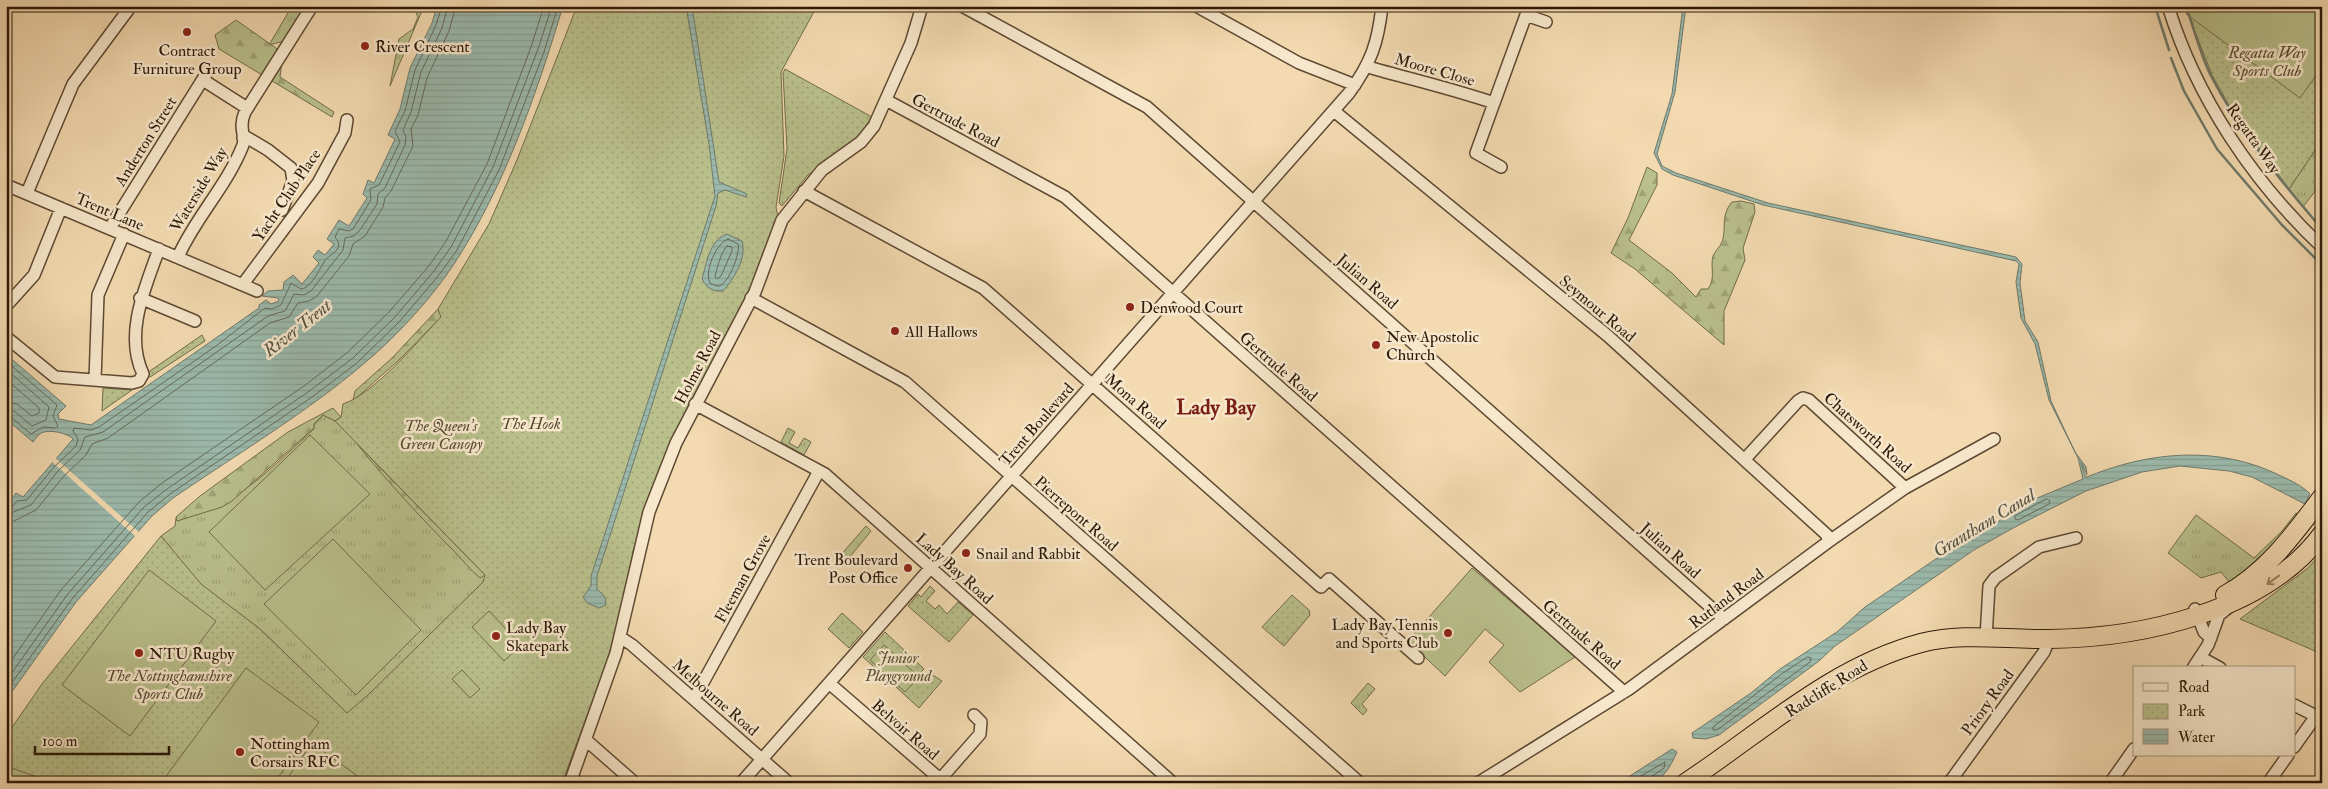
<svg xmlns="http://www.w3.org/2000/svg" width="2328" height="789" font-family="'IM FELL Double Pica',serif">
  <style>
    .grass { fill: url(#grass-tufts); stroke: #726c4a }
    .forest { fill: url(#forest-firs); stroke: #726c4a }
    .park { fill: url(#park-dots); stroke: #726c4a }
    .pitch { fill: #b9c08c; stroke: #726c4a }
    .water { fill: url(#water-rules); stroke: #6f7a6b }
    .pier { fill: #f3dab0 }
    .lines { fill: none; stroke-linecap: round; stroke-linejoin: round }
    .shore { stroke: #646a5a; stroke-width: 1 }
    .stream { stroke: #6f7a6b; stroke-width: 2.5 }
    .minor-casing { stroke: #5e4932; stroke-width: 14 }
    .highway-casing { stroke: #2c1908; stroke-width: 20 }
    .minor { stroke: #f7e7cc; stroke-width: 11 }
    .highway { stroke: #f3dab0; stroke-width: 18 }
    .oneway { stroke: #998364 }
    .poi-dot { fill: #8f2418; stroke: #f7e7cc; stroke-width: 2 }
    .labels { text-anchor: middle; stroke-width: 5; stroke-linejoin: round; paint-order: stroke }
    .poi-label { font-size: 16px; fill: #2c1908; stroke: #f7e7cc; text-anchor: start }
    .park-label { font-size: 16px; font-style: italic; fill: #564b30; stroke: #f7e7cc }
    .street-label { font-size: 16px; fill: #2c1908; stroke: #f7e7cc }
    .water-label { font-size: 18px; font-style: italic; fill: #535142; stroke: #f7e7cc }
    .district-label { font-size: 21px; font-weight: bold; fill: #7a1f14; stroke: #f7e7cc }
  </style>
  <defs>
    <pattern id="grass-tufts" width="24" height="20" patternUnits="userSpaceOnUse" patternTransform="scale(1.25)"><rect width="24" height="20" fill="#b9c08c"/><path d="M3 7l-1-3M5 7V3M7 7l1-3M15 17l-1-3M17 17v-4M19 17l1-3" fill="none" stroke="#9fa477"/></pattern>
    <pattern id="forest-firs" width="22" height="20" patternUnits="userSpaceOnUse" patternTransform="scale(1.25)"><rect width="22" height="20" fill="#b9c08c"/><path d="M5 1l3.5 6h-7zM16 11l3.5 6h-7z" fill="#9fa477"/></pattern>
    <pattern id="park-dots" width="8" height="8" patternUnits="userSpaceOnUse" patternTransform="scale(1.25)"><rect width="8" height="8" fill="#b9c08c"/><path d="M2 2h.1M6 6h.1" fill="none" stroke="#9fa477" stroke-width="1.8" stroke-linecap="round"/></pattern>
    <pattern id="water-rules" width="6" height="5" patternUnits="userSpaceOnUse" patternTransform="scale(1.25)"><rect width="6" height="5" fill="#9bbaad"/><path d="M0 2.5h6" fill="none" stroke="#869f93"/></pattern>
  </defs>
  <rect width="100%" height="100%" fill="#f3dab0"/>
  <filter id="stains"><feTurbulence type="fractalNoise" baseFrequency=".004" numOctaves="4"/><feColorMatrix values="0 0 0 0 .2 0 0 0 0 .09 0 0 0 0 .02 0 0 0 .5 -.17"/></filter>
  <radialGradient id="worn" r=".72"><stop offset=".6" stop-color="#630" stop-opacity="0"/><stop offset="1" stop-color="#630" stop-opacity=".3"/></radialGradient>
  <path class="grass" d="M292 6H306L284 41 269 45Z
    M413 6H424L390 86 399 39 413 29 418 17Z
    M2315 150 2322 154V182L2303 207 2289 189Z
    M323 415 335 421 386 472 606 665 562 783 347 713 260 629 200 584 161 536 175 526 176 518C227 517 278 461 314 429V425Z
    M788 428 795 432 789 443 798 448 804 438 811 442 804 455 781 442Z
    M2296 513 2300 515 2276 543 2230 583 2221 572 2201 578 2168 553 2196 515 2254 558 2282 531Z
    M866 526 871 531 849 558 842 560 839 557Z
    M1368 683 1375 689 1362 704 1367 710 1363 715 1351 703Z"/>
  <path class="forest" d="M236 20 283 53 280 77 334 112 332 117 219 49 215 35Z
    M1647 167 1657 173V185L1629 240 1672 273 1696 297 1701 289H1708C1716 278 1710 268 1713 256 1715 251 1720 247 1722 242 1727 228 1720 216 1732 202L1741 201 1754 204 1755 212 1743 248 1745 260 1724 311V345L1635 269 1611 253 1628 218Z
    M438 309 441 317 400 359 353 401 355 391 392 358Z
    M333 408 341 417 335 421 323 415 314 424V428L232 501 222 507 177 521 176 517 200 496 288 432Z
    M357 444 485 575 480 578C470 570 462 559 453 550 419 516 388 482 357 444Z"/>
  <path class="park" d="M577 6 816 8 781 72 784 156 776 207 778 217 748 296 652 490 633 551 627 589 606 665 562 783H6V736L42 684 161 536 201 584 260 629 347 713 367 696 483 582 485 575 335 421 341 417 343 404C375 393 417 342 441 317L438 309 489 224 517 160Z
    M2185 6H2322V140L2289 189 2235 116 2212 75Z
    M785 69 872 117 857 139 808 175 782 206 779 203 787 149 783 73Z
    M202 335 205 341 150 377 147 373Z
    M103 388 132 390 102 411Z
    M2322 552V654L2240 619 2308 568Z
    M930 586 935 591 926 601 935 609 939 605 947 614 958 602 973 615 949 642 908 606 918 594 921 597Z
    M1292 595 1309 610 1310 615 1284 646 1262 627Z
    M842 613 863 632 849 648 828 629Z
    M885 632 924 669 920 673 924 677 928 672 942 681 919 708 863 657Z"/>
  <path class="pitch" d="M2191 6H2322V67L2300 98 2186 14Z
    M310 435 370 494 265 590 209 532Z
    M333 539 421 630 356 695 264 604Z
    M1472 568 1575 657 1520 692 1489 662 1504 645 1485 629 1445 676 1408 641Z
    M149 570 216 621 130 736 62 685Z
    M489 611 521 645 504 661 472 627Z
    M884 645 919 677 905 692 870 660Z
    M246 668 319 722 274 783H161Z
    M462 670 480 689 470 698 452 679Z
    M312 743 367 783H284Z
    M6 766 54 783H6Z"/>
  <path class="water" d="M437 6H563C537 93 504 188 454 264 433 296 403 329 374 355 313 409 240 452 173 498L152 516 76 602 6 700V506L16 493 23 497 73 439C68 433 49 429 41 433 38 435 35 439 33 442L6 419V354L66 406 58 414 59 419 91 425 259 308V305L266 300 271 304 279 301 278 298 262 296 268 291 283 290 284 282 293 275 302 284 319 263 313 257 318 250 325 255 334 244 327 239 339 220 349 226 367 198 363 194 368 180 374 183 395 139 388 135 400 109 410 68 432 23Z
    M686 6H692L719 182 747 194 746 197 725 190 718 193 716 206 597 576V589L605 597 606 605 599 608 587 603 583 597 591 586V576L715 196 709 144Z
    M1683 6H1686L1675 92 1657 154 1662 166 1676 173 1768 203 2016 257 2022 264 2020 283 2025 321 2038 342 2051 401 2075 452 2086 467 2087 475 2081 462 2085 476 2087 477C2150 451 2219 445 2281 476 2290 480 2304 487 2310 494L2305 504 2252 477 2229 471 2180 466 2142 472 2086 491 2015 527 1974 550 1835 646 1819 661 1719 735 1706 739 1693 738 1692 733 1751 693 1780 669 1837 632 1865 607 1958 544 1982 532 2030 501 2083 479 2078 458 2049 400 2035 344 2021 318 2016 282 2019 264 2016 261 1763 205 1673 175 1662 169 1654 153 1672 94Z
    M727 234 742 241C747 258 734 279 723 291 713 292 707 288 702 279 707 262 709 241 727 234Z
    M1672 749 1677 752C1662 786 1654 783 1619 783Z"/>
  <path class="pier" d="M53 456 140 533 136 537 50 460Z"/>
  <g class="lines">
    <path class="shore" d="M728 239 738 244C741 252 728 286 718 286 716 286 712 284 710 283 704 272 716 243 728 239Z
      M727 246 732 247V251L721 276 717 279 715 276C718 266 720 254 727 246Z
      M6 361 57 405 53 416 58 426 56 428 43 427 31 434 11 417 6 416
      M6 369 49 407 46 420 32 426 14 411 6 409
      M6 379 39 408V413L32 416 17 404 6 402
      M2047 499 2050 501 2049 504 2018 520 2015 519V516Z
      M6 509 11 508 17 501 27 500 54 467 76 446 78 439 73 431 74 428 91 430 99 427 216 346 265 308 272 309 281 305 291 283 301 289C311 288 319 270 324 262 326 257 335 254 338 248 340 243 337 240 335 237L339 229 349 231 353 229 371 200 370 189 379 185 400 142 395 131 405 111 415 70 436 25 442 6
      M6 515 31 505 58 471 80 450 85 437 103 432 268 316 285 311 294 294 304 295 311 291 343 250 345 238 354 236 360 230 377 204 378 194 385 188 405 145 406 137 403 130 411 112 421 72 442 28 448 6
      M6 523 14 521 36 510 64 476 86 455 92 444 108 438 270 323 289 317 298 303 309 301 317 296 349 256 353 244 365 236 383 207 385 198 391 191 413 146 411 129 418 115 427 78 449 31 456 6
      M1808 657 1811 658 1810 662 1717 730H1713V727L1783 673Z
      M6 668 61 590 139 502 162 483 304 386 348 352 389 312 428 267 445 243 487 164 531 47 544 6
      M6 681 67 595 144 507 167 489 308 392 353 358 395 317 434 271 451 247 493 167 538 49 552 6
      M6 691 72 599 148 512 170 494 312 397 357 363 400 321 439 275 457 250 499 170 544 52 558 6
      M1629 783 1665 762 1664 768 1651 777 1649 783"/>
    <path class="stream" d="M2155 6 2169 50
      M2186 6C2194 29 2200 53 2210 74 2239 131 2281 181 2322 229
      M2171 58 2184 91 2217 149 2282 225 2322 265
      M2318 477 2322 470"/>
    <g class="minor-casing">
      <path id="minor" d="M962 6 1147 107 1724 619
        M1196 6 1299 63 1355 85
        M2168 6C2196 97 2253 182 2322 247
        M1368 67C1410 79 1453 89 1494 103L1526 15 1546 22
        M203 80 247 108
        M886 100 1065 197 1624 692
        M1494 103 1476 153 1501 167
        M1334 111 1608 336 1827 535 1828 542
        M243 138 246 137 268 150 291 168 293 181 282 210
        M6 185 257 291
        M804 191 983 288 1321 587 1329 579 1418 658
        M27 193 73 84 131 6
        M110 228 208 71
        M178 257C195 218 227 186 243 145 246 136 238 128 245 112L312 6
        M243 284 318 183 345 133 347 120
        M140 298 195 321
        M751 298 905 382 1360 783
        M6 306 34 275 61 208
        M6 337 55 377 132 383 139 381 143 374C124 334 145 288 159 249
        M95 380 98 295 124 234
        M695 404 825 474 1173 783
        M1745 459 1798 401 1803 398 1809 400 1905 488
        M2195 609 2204 632 2211 638
        M620 637 632 645 789 783
        M1986 638 1989 586 1995 578 2039 547 2076 538
        M2200 657 2220 668
        M2193 668 2208 645 2219 615 2229 607
        M829 683 940 779
        M694 699 819 471
        M2294 705 2322 719
        M586 740 635 783
        M2294 747 2316 716
        M570 783 616 653 649 512 676 443 755 292 782 220 822 170 861 142 874 126 911 43 922 6
        M741 783 1349 93C1371 63 1378 43 1382 6
        M937 783 980 734 981 722 974 715
        M1478 783 1629 689 1828 542 1905 488 1994 439
        M1949 783 2044 652 2049 639
        M2110 783 2134 749
        M2268 783 2288 755"/>
    </g>
    <g class="highway-casing">
      <path id="highway" d="M2225 595C2267 572 2294 534 2322 497
        M1685 783C1761 733 1831 667 1921 643 1962 632 2007 640 2049 639 2141 638 2264 612 2322 534"/>
    </g>
    <use href="#minor" class="minor"/>
    <use href="#highway" class="highway"/>
  </g>
  <defs><path id="oneway-shaft" d="M-6 0H5M1.5-3L5.5 0L1.5 3" fill="none" stroke-width="1.6" stroke-linecap="round" stroke-linejoin="round" transform="scale(1.25)"/></defs>
  <use class="oneway" href="#oneway-shaft" transform="translate(2273 580) rotate(144)"/>
  <g class="poi-dot">
    <circle cx="187" cy="32" r="5"/>
    <circle cx="365" cy="46" r="5"/>
    <circle cx="1130" cy="307" r="5"/>
    <circle cx="895" cy="331" r="5"/>
    <circle cx="1376" cy="345" r="5"/>
    <circle cx="966" cy="553" r="5"/>
    <circle cx="908" cy="568" r="5"/>
    <circle cx="1448" cy="633" r="5"/>
    <circle cx="496" cy="636" r="5"/>
    <circle cx="139" cy="653" r="5"/>
    <circle cx="240" cy="752" r="5"/>
  </g>
  <g class="labels">
    <g class="poi-label">
      <text x="375" y="52">River Crescent</text>
      <text x="187" y="56" text-anchor="middle">Contract<tspan x="187" dy="18">Furniture Group</tspan></text>
      <text x="1140" y="313">Denwood Court</text>
      <text x="905" y="337">All Hallows</text>
      <text x="1386" y="342">New Apostolic<tspan x="1386" dy="18">Church</tspan></text>
      <text x="976" y="559">Snail and Rabbit</text>
      <text x="898" y="565" text-anchor="end">Trent Boulevard<tspan x="898" dy="18">Post Office</tspan></text>
      <text x="1438" y="630" text-anchor="end">Lady Bay Tennis<tspan x="1438" dy="18">and Sports Club</tspan></text>
      <text x="506" y="633">Lady Bay<tspan x="506" dy="18">Skatepark</tspan></text>
      <text x="149" y="659">NTU Rugby</text>
      <text x="250" y="749">Nottingham<tspan x="250" dy="18">Corsairs RFC</tspan></text>
    </g>
    <g class="park-label">
      <text x="2267" y="58">Regatta Way<tspan x="2267" dy="18">Sports Club</tspan></text>
      <text x="531" y="429">The Hook</text>
      <text x="441" y="431">The Queen's<tspan x="441" dy="18">Green Canopy</tspan></text>
      <text x="898" y="663">Junior<tspan x="898" dy="18">Playground</tspan></text>
      <text x="169" y="681">The Nottinghamshire<tspan x="169" dy="18">Sports Club</tspan></text>
    </g>
    <g class="street-label">
      <text transform="translate(1435 69) rotate(16)" y="6">Moore Close</text>
      <text transform="translate(956 120) rotate(28)" y="6">Gertrude Road</text>
      <text transform="translate(2254 138) rotate(55)" y="6">Regatta Way</text>
      <text transform="translate(145 141) rotate(-58)" y="6">Anderton Street</text>
      <text transform="translate(198 189) rotate(-59)" y="6">Waterside Way</text>
      <text transform="translate(286 195) rotate(-56)" y="6">Yacht Club Place</text>
      <text transform="translate(110 211) rotate(23)" y="6">Trent Lane</text>
      <text transform="translate(1368 281) rotate(41)" y="6">Julian Road</text>
      <text transform="translate(1598 308) rotate(40)" y="6">Seymour Road</text>
      <text transform="translate(1279 366) rotate(41)" y="6">Gertrude Road</text>
      <text transform="translate(697 367) rotate(-62)" y="6">Holme Road</text>
      <text transform="translate(1136 401) rotate(41)" y="6">Mona Road</text>
      <text transform="translate(1036 424) rotate(-49)" y="6">Trent Boulevard</text>
      <text transform="translate(1868 432) rotate(42)" y="6">Chatsworth Road</text>
      <text transform="translate(1077 513) rotate(41)" y="6">Pierrepont Road</text>
      <text transform="translate(1671 550) rotate(42)" y="6">Julian Road</text>
      <text transform="translate(955 568) rotate(42)" y="6">Lady Bay Road</text>
      <text transform="translate(742 578) rotate(-61)" y="6">Fleeman Grove</text>
      <text transform="translate(1726 598) rotate(-37)" y="6">Rutland Road</text>
      <text transform="translate(1582 634) rotate(41)" y="6">Gertrude Road</text>
      <text transform="translate(1826 688) rotate(-32)" y="6">Radcliffe Road</text>
      <text transform="translate(716 697) rotate(41)" y="6">Melbourne Road</text>
      <text transform="translate(1987 702) rotate(-54)" y="6">Priory Road</text>
      <text transform="translate(906 729) rotate(41)" y="6">Belvoir Road</text>
    </g>
    <g class="water-label">
      <text transform="translate(297 328) rotate(-38)" y="6">River Trent</text>
      <text transform="translate(1984 523) rotate(-31)" y="6">Grantham Canal</text>
    </g>
    <g class="district-label">
      <text x="1216" y="414">Lady Bay</text>
    </g>
  </g>
  <rect width="2328" height="789" fill="none" stroke="#f3dab0" stroke-width="25"/>
  <rect x="8" y="8" width="2313" height="774" fill="none" stroke="#2c1908" stroke-width="2.5"/>
  <rect x="12" y="12" width="2303" height="764" fill="none" stroke="#2c1908"/>
  <rect x="2133" y="666" width="162" height="90" fill="#f7e7cc" stroke="#a6957e"/>
  <rect x="2143" y="683" width="25" height="8" fill="#f7e7cc" stroke="#a6957e"/>
  <text x="2178" y="692" font-size="15" fill="#2c1908">Road</text>
  <rect x="2143" y="704" width="25" height="15" fill="url(#park-dots)" stroke="#a6957e"/>
  <text x="2178" y="716" font-size="15" fill="#2c1908">Park</text>
  <rect x="2143" y="729" width="25" height="15" fill="url(#water-rules)" stroke="#a6957e"/>
  <text x="2178" y="742" font-size="15" fill="#2c1908">Water</text>
  <path d="M35 746v8h134v-8" fill="none" stroke="#2c1908" stroke-width="2.5"/>
  <text x="42" y="746" font-size="15" fill="#2c1908" stroke="#f7e7cc" stroke-width="4" paint-order="stroke">100 m</text>
  <rect width="100%" height="100%" filter="url(#stains)"/>
  <rect width="100%" height="100%" fill="url(#worn)"/>
</svg>
